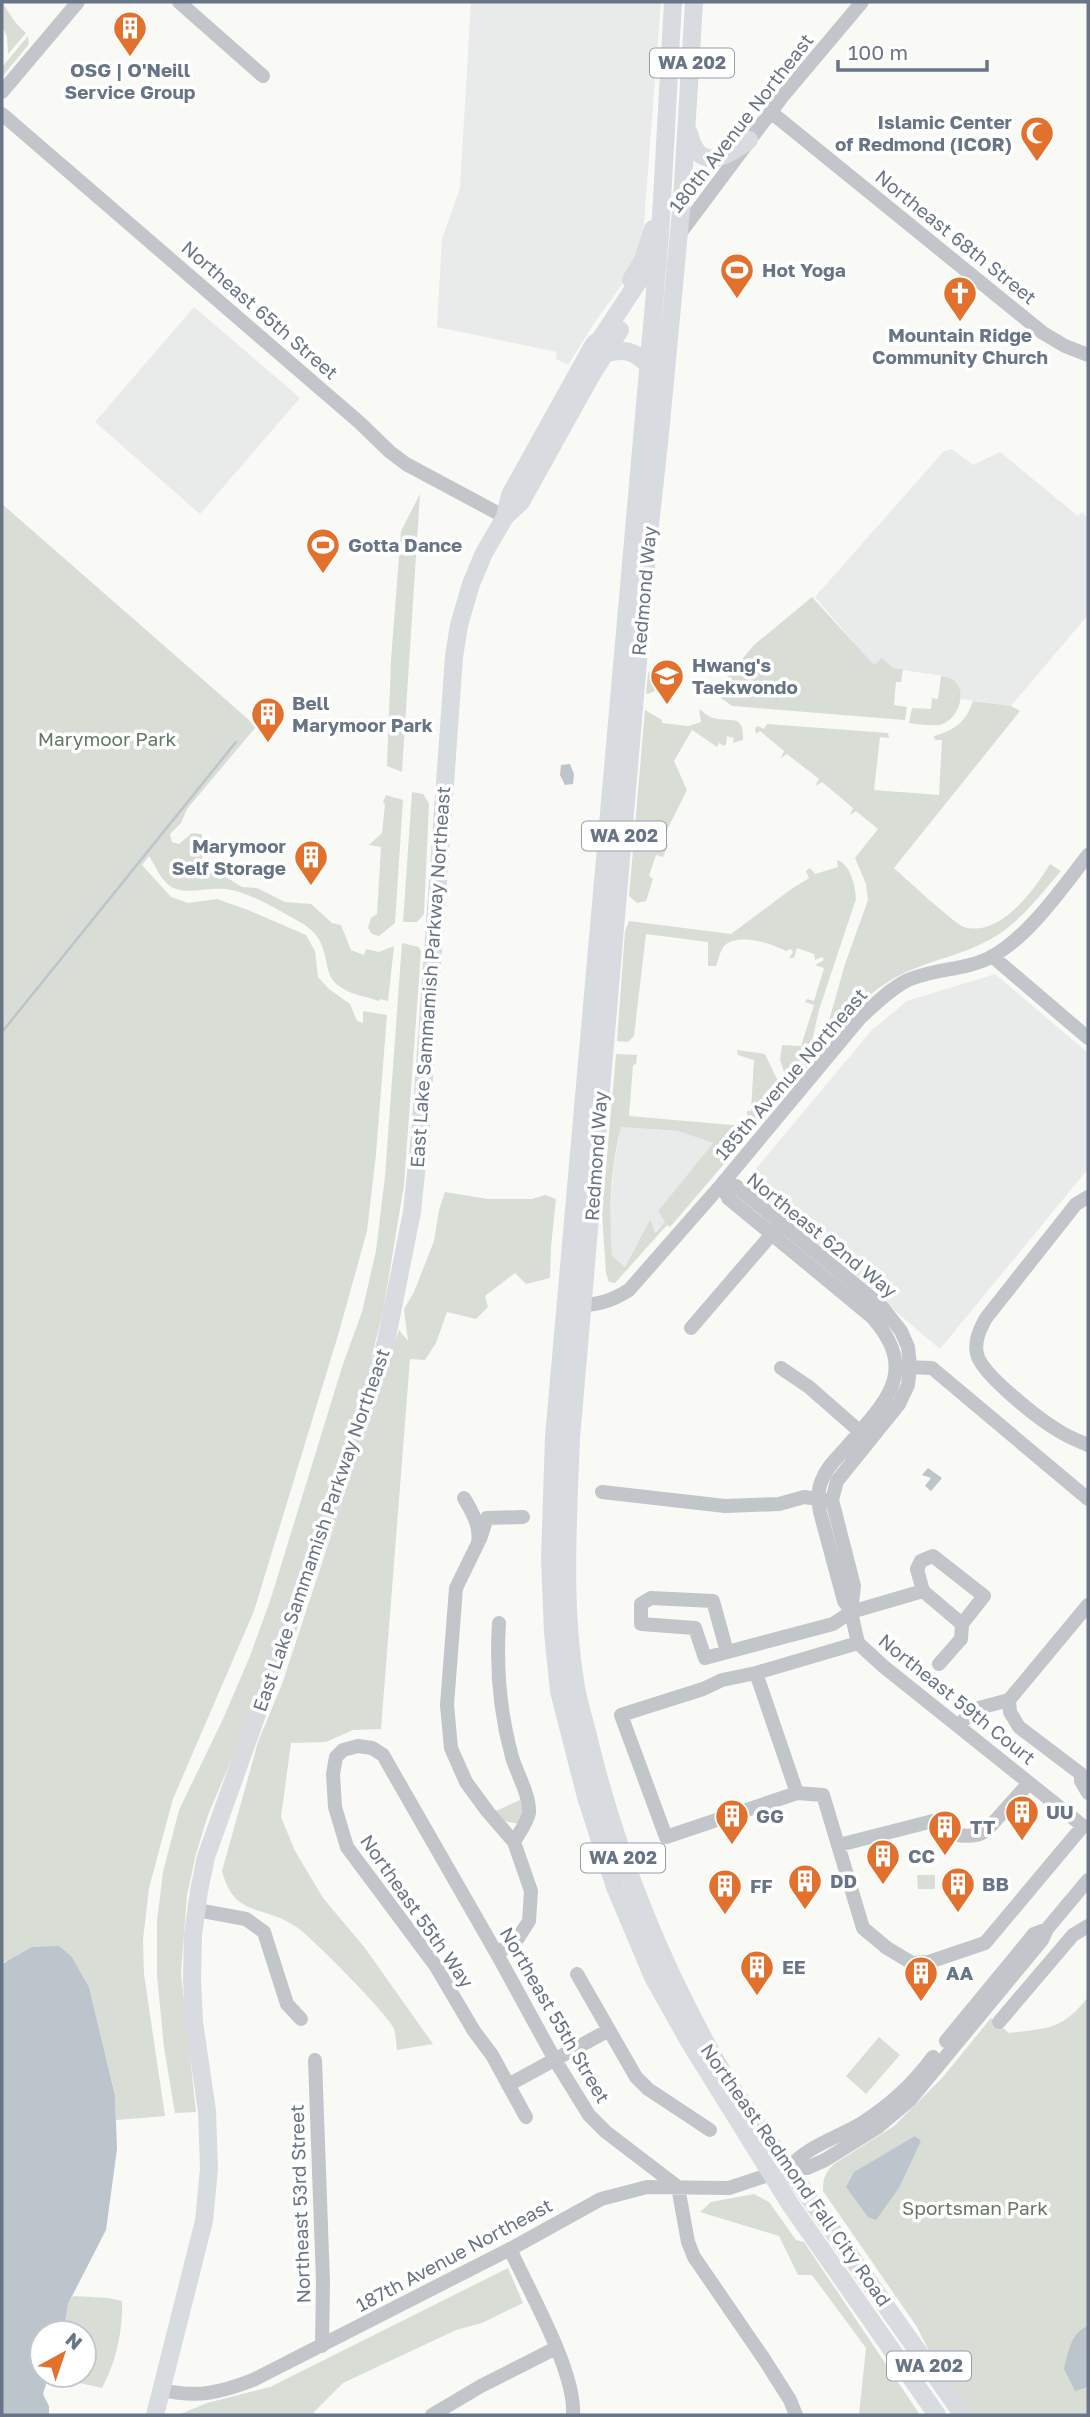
<svg xmlns="http://www.w3.org/2000/svg" width="1090" height="2417" font-family="'Golos Text',sans-serif">
  <style>
    .built { fill: #e9eaea }
    .green { fill: #d8ded6; fill-rule: evenodd }
    .water { fill: #bdc5cc }
    .lines { fill: none; stroke-linecap: round; stroke-linejoin: round }
    .stream { stroke: #bdc5cc; stroke-width: 2.5 }
    .minor { stroke: #c2c6ca; stroke-width: 14 }
    .major { stroke: #d8dbdf; stroke-width: 18 }
    .labels { text-anchor: middle; stroke-width: 7; stroke-linejoin: round; paint-order: stroke }
    .shield { fill: #fff; stroke: #959eab; stroke-width: 2 }
    .shield-label { font-size: 18px; font-weight: bold; fill: #687587 }
    .poi-label { font-size: 19px; font-weight: bold; fill: #687587; stroke: #fff; text-anchor: start }
    .street-label { font-size: 19px; fill: #687587; stroke: #fff }
    .park-label { font-size: 19px; fill: #647963; stroke: #fff }
  </style>
  <rect width="100%" height="100%" fill="#f9f9f6"/>
  <path class="built" d="M471 2H661L642 248 633 269 595 322 568 365 556 359 557 352 437 327 442 239 460 188Z
    M194 307 300 398 200 514 95 422Z
    M952 449 973 465 1000 452 1078 516 1082 512 1088 518V615L1011 706 961 699 959 687 953 680 944 676 874 666 815 597 944 451Z
    M995 974 1088 1053V1169L940 1349 744 1183 872 1030 907 1001Z
    M621 1127 678 1131 713 1143 658 1211 665 1222 654 1233 649 1220 625 1267 612 1256 610 1217 614 1164Z"/>
  <path class="green" d="M2 2 15 22 26 33 8 54 7 37 2 26Z
    M28 36 29 44 2 77V67Z
    M420 494 402 772 387 766 391 660 401 531Z
    M2 504 249 720 255 728 187 809 181 823 170 834 172 842 179 844 192 833 202 834V873L221 874 242 887 257 888 285 902 311 904 332 923 341 925 351 950 364 955 366 949 379 952 394 946 388 1001 380 999 379 1001C367 997 349 994 339 986 318 971 336 940 298 921 276 909 250 892 225 889 209 887 191 894 176 889 163 885 156 867 149 856L142 865 171 897 188 903 217 899 248 910 306 935 315 951 318 977 329 989 350 1004 357 1021 363 1023V1011L387 1015 376 1154 367 1231 339 1332 254 1611 173 1799 149 1888 143 1940 144 1974 165 2116 116 2120 115 2094 89 1987 72 1957 5 1961 2 1964Z
    M812 597 874 665 882 658 893 668 903 669 901 682H896L894 705 907 707 905 720 732 706 714 693 754 645Z
    M654 667 657 668 659 671 657 675 662 679C660 687 655 693 646 694L648 673Z
    M941 676C945 677 949 677 952 679 970 691 957 722 939 725 930 726 918 724 909 723L912 708 931 709 932 698 938 699Z
    M973 701 1011 706 1020 711 894 868C905 878 955 924 964 927 1000 938 1035 889 1050 864L1061 871C1040 895 1020 923 991 939 968 952 945 957 921 966 881 980 854 1006 830 1039L824 1037 826 1031 845 964 868 900 866 884 855 858 878 829 856 811 850 815 853 808 822 782 815 786 819 779 787 754 781 758 784 751 760 731 756 734 755 728 758 726 764 729 767 724 888 733 889 738 880 737 874 790 939 795 942 740H935L934 736C955 730 966 722 973 701Z
    M699 709C704 712 708 717 713 718 732 723 744 713 743 740L733 743 734 738 727 736 726 744 724 746 719 743 717 747 692 730 674 761 687 790 661 842 668 845 663 857 656 855 649 876 653 879 646 901 637 903 629 896 645 710 662 720V723L688 726 701 722Z
    M412 792 423 794 429 803 424 914 417 922H403Z
    M386 795 403 800 395 923 379 936 372 934 368 928 371 918 377 914 381 847 369 845 382 833 385 804 383 802Z
    M837 860C851 865 855 885 856 899L819 1010 812 1041 818 1055 789 1087 780 1060 782 1045 801 1046 814 1005 805 1002 807 999 814 1001 824 968 815 965 824 960 822 957 815 960 814 954 797 948 794 958H789L793 952 791 949 786 951C771 943 739 933 725 945 720 950 719 959 716 966H708V942L646 934 634 1036 628 1042 617 1041 625 931 629 921 731 934 790 890 809 878 806 871 810 868 815 874 838 867Z
    M402 943 419 947 421 952 404 1185 383 1312 362 1395 235 1751 208 1815 196 1854 187 1895 181 1973 196 2112 175 2113 164 2048 157 1975V1921L163 1872 179 1810 223 1719 250 1656 271 1598 343 1364 362 1312 376 1251 385 1176Z
    M737 1050 765 1054 784 1094 670 1227 667 1225 615 1283 609 1282 606 1273 602 1213 616 1054 637 1055 636 1064 633 1065 629 1116 732 1125 747 1124V1111H751L754 1060 738 1055ZM621 1127 678 1131 713 1143 658 1211 665 1222 655 1233 650 1219 625 1267 612 1256C609 1213 610 1169 621 1127Z
    M445 1192 488 1199H532L545 1195 556 1199 551 1246 550 1278 526 1284 515 1273 485 1296 488 1307 476 1319 447 1312 436 1343 425 1360 410 1359 381 1729 353 1730 326 1742 291 1743 281 1817 295 1851 323 1898 365 1948 433 2044 397 2050C396 2044 396 2035 394 2029 390 2016 312 1938 298 1928 265 1904 234 1919 222 1871L258 1742 282 1684 399 1330 408 1341 404 1309 414 1292 434 1241 439 1210Z
    M520 1800 525 1813 518 1824 505 1821 496 1811Z
    M917 1875H935V1889H918Z
    M1088 1997V2415H973L931 2355 917 2327 823 2191C823 2179 825 2172 834 2164L894 2126 943 2077 991 2018 1009 2033C1049 2028 1062 2030 1088 1997Z
    M879 2037 900 2055 866 2094 846 2076Z
    M754 2194 769 2202 796 2240 804 2242 920 2415H859L866 2348 812 2275H798L779 2236 700 2212 711 2202Z
    M508 2268 523 2303 482 2323 456 2330 343 2383 314 2412 315 2415H178L207 2403 270 2387Z
    M73 2296 109 2298 122 2301C123 2324 118 2352 109 2373 107 2379 104 2383 102 2388L48 2376 84 2375V2333H63L62 2331 68 2304Z"/>
  <path class="water" d="M570 764 574 774 573 784 565 785 560 775 561 765Z
    M928 1468 942 1478 931 1491 925 1486 931 1478 922 1475Z
    M59 1946 72 1957 89 1987 115 2095 117 2149 106 2230 68 2304 63 2333H42V2375H49L43 2394 49 2406V2415H2V1964L32 1947Z
    M915 2136 921 2141 899 2188 876 2220 868 2217 846 2187 854 2172Z
    M1088 2326V2387L1075 2391 1064 2369C1068 2353 1071 2332 1088 2326Z"/>
  <g class="lines">
    <path class="stream" d="M2 1032 236 742"/>
    <path class="minor" d="M179 2 263 76
      M2 92 78 2
      M772 113 1043 333 1065 346 1088 355
      M2 114 359 422 390 452 406 464 505 517
      M678 236 782 97 862 2
      M992 956 1088 1038
      M722 1184 736 1186 882 1307 901 1331 908 1347 910 1366 908 1385 899 1404 837 1481 832 1500 854 1586 851 1612 858 1643
      M722 1184 728 1198 872 1317C922 1373 883 1404 844 1450 836 1459 826 1468 822 1480 817 1490 818 1501 820 1512L844 1601 851 1611
      M1088 1197 1076 1204 986 1318C980 1329 974 1341 977 1354 981 1374 1040 1420 1059 1431 1068 1437 1079 1441 1088 1445
      M572 1305C595 1306 610 1302 629 1290L722 1184 860 1018C874 1005 889 990 906 981 933 968 966 971 993 956 1030 935 1062 888 1088 855
      M691 1328 777 1228
      M902 1367 932 1368 1088 1499
      M781 1368 809 1387 866 1437
      M602 1492 725 1506 779 1504 804 1497 826 1500
      M464 1498C472 1512 481 1526 478 1543L456 1588 447 1705 451 1748 466 1782 488 1812 514 1842 531 1891 529 1921 518 1938 497 1954
      M480 1539 487 1518 523 1517
      M499 1623C496 1668 500 1713 512 1757 517 1774 530 1795 529 1813 527 1823 519 1833 514 1842
      M858 1643 883 1666 1083 1826 985 1943 929 1962 912 1963 887 1948 863 1928 823 1795 797 1793 666 1837 621 1715 703 1689 722 1680 756 1673Z
      M727 1652 713 1601 651 1598 641 1604V1624L695 1628 705 1658 833 1624 851 1612 923 1591
      M939 1664 961 1639 962 1624 923 1591 917 1569 921 1561 933 1556 984 1596 962 1624
      M756 1673 797 1793
      M1009 1700 1010 1712 1019 1727 1081 1774V1781L1088 1793
      M959 1725 975 1709 1009 1700 1088 1605
      M839 1845 933 1821C944 1836 971 1840 986 1831L1029 1783
      M197 1910 246 1919 264 1932 287 2004 301 2019
      M577 1974 636 2077 648 2089 710 2130
      M999 2022 1073 1935 1088 1926
      M946 2041 1034 1934 1047 1929
      M315 2060 323 2282 322 2346
      M508 2085 609 2030
      M526 2117 492 2055 474 2031 435 1965 347 1847 335 1807 333 1774 336 1757 343 1750 358 1746 372 1748 383 1755 497 1954 555 2060 589 2115 606 2132 678 2187 688 2242 694 2257 764 2359 790 2400 796 2415
      M789 2168C807 2146 837 2138 862 2123 889 2106 914 2083 933 2057
      M510 2249C529 2291 576 2372 573 2415
      M162 2390C198 2398 219 2393 253 2380L516 2246 601 2199 647 2187 729 2188 789 2168H807L825 2160 878 2127 909 2101 1042 1940 1047 1929 1088 1880
      M432 2415 481 2386 556 2348"/>
    <path class="major" d="M673 2 660 235 554 1437 550 1559 553 1632 559 1691 586 1797 615 1887 653 1977 690 2043 790 2204 937 2415
      M694 2 682 200 660 434 649 534 571 1438C568 1520 562 1605 576 1687 579 1706 586 1725 590 1744 620 1866 667 1979 731 2087L963 2415
      M689 133C698 173 726 158 749 140
      M631 280 643 260 653 229
      M604 354C623 348 634 350 648 365
      M505 517 521 502 591 376 620 330
      M155 2415 204 2221 209 2169 207 2111 194 2022 192 1979 193 1935 199 1891 206 1857 359 1429 386 1342 412 1212 420 1134 454 657 459 625 471 584 484 553 505 517 510 495 594 344 601 338 638 282 658 264"/>
  </g>
  <defs>
    <g id="building-pin" transform="scale(1.75)"><path d="M0 17L-7.5 6A9.5 9.5 0 1 1 7.5 6Z" fill="#e2712d" stroke="#fff"/><path d="M-4-6H4V6H1V3H-1V6H-4ZM-2.5-4.3h1.7v1.8h-1.7ZM.8-4.3h1.7v1.8H.8ZM-2.5-1h1.7V.8h-1.7ZM.8-1h1.7V.8H.8Z" fill="#fff"/></g>
    <g id="mosque-pin" transform="scale(1.75)"><path d="M0 17L-7.5 6A9.5 9.5 0 1 1 7.5 6Z" fill="#e2712d" stroke="#fff"/><path d="M3.5-4.9A6 6 0 1 0 3.5 4.9A5 5 0 1 1 3.5-4.9Z" fill="#fff"/></g>
    <g id="stadium-pin" transform="scale(1.75)"><path d="M0 17L-7.5 6A9.5 9.5 0 1 1 7.5 6Z" fill="#e2712d" stroke="#fff"/><path d="M0-5a6.5 5 0 1 0 0 10a6.5 5 0 1 0 0-10ZM-3.5-1.8h7v3.6h-7Z" fill="#fff"/></g>
    <g id="church-pin" transform="scale(1.75)"><path d="M0 17L-7.5 6A9.5 9.5 0 1 1 7.5 6Z" fill="#e2712d" stroke="#fff"/><path d="M-1.2-6h2.4v3.5h3.3v2.4h-3.3V6h-2.4V-.1h-3.3v-2.4h3.3Z" fill="#fff"/></g>
    <g id="school-pin" transform="scale(1.75)"><path d="M0 17L-7.5 6A9.5 9.5 0 1 1 7.5 6Z" fill="#e2712d" stroke="#fff"/><path d="M0-5L7-2L0 1L-7-2ZM-4 1L0 2.5L4 1V4Q0 6-4 4Z" fill="#fff"/></g>
  </defs>
  <g fill-rule="evenodd">
    <use href="#building-pin" x="130" y="28"/>
    <use href="#mosque-pin" x="1037" y="133"/>
    <use href="#stadium-pin" x="737" y="270"/>
    <use href="#church-pin" x="960" y="293"/>
    <use href="#stadium-pin" x="323" y="545"/>
    <use href="#school-pin" x="667" y="676"/>
    <use href="#building-pin" x="268" y="714"/>
    <use href="#building-pin" x="311" y="857"/>
    <use href="#building-pin" x="1022" y="1812"/>
    <use href="#building-pin" x="732" y="1816"/>
    <use href="#building-pin" x="945" y="1827"/>
    <use href="#building-pin" x="883" y="1856"/>
    <use href="#building-pin" x="805" y="1881"/>
    <use href="#building-pin" x="958" y="1884"/>
    <use href="#building-pin" x="725" y="1886"/>
    <use href="#building-pin" x="757" y="1967"/>
    <use href="#building-pin" x="921" y="1973"/>
  </g>
  <g class="labels">
    <g class="shield">
      <rect x="650" y="48.5" width="84" height="29" rx="5"/>
      <rect x="582" y="821.5" width="84" height="29" rx="5"/>
      <rect x="581" y="1843.5" width="84" height="29" rx="5"/>
      <rect x="887" y="2351.5" width="84" height="29" rx="5"/>
    </g>
    <g class="shield-label">
      <text x="692" y="69">WA 202</text>
      <text x="624" y="842">WA 202</text>
      <text x="623" y="1864">WA 202</text>
      <text x="929" y="2372">WA 202</text>
    </g>
    <g class="poi-label">
      <text x="130" y="77" text-anchor="middle">OSG | O'Neill<tspan x="130" dy="22">Service Group</tspan></text>
      <text x="1012" y="129" text-anchor="end">Islamic Center<tspan x="1012" dy="22">of Redmond (ICOR)</tspan></text>
      <text x="762" y="277">Hot Yoga</text>
      <text x="960" y="342" text-anchor="middle">Mountain Ridge<tspan x="960" dy="22">Community Church</tspan></text>
      <text x="348" y="552">Gotta Dance</text>
      <text x="692" y="672">Hwang's<tspan x="692" dy="22">Taekwondo</tspan></text>
      <text x="292" y="710">Bell<tspan x="292" dy="22">Marymoor Park</tspan></text>
      <text x="286" y="853" text-anchor="end">Marymoor<tspan x="286" dy="22">Self Storage</tspan></text>
      <text x="1046" y="1819">UU</text>
      <text x="756" y="1823">GG</text>
      <text x="970" y="1834">TT</text>
      <text x="908" y="1863">CC</text>
      <text x="830" y="1888">DD</text>
      <text x="982" y="1891">BB</text>
      <text x="750" y="1893">FF</text>
      <text x="782" y="1974">EE</text>
      <text x="946" y="1980">AA</text>
    </g>
    <g class="street-label">
      <text transform="translate(741 123) rotate(-52)" y="7">180th Avenue Northeast</text>
      <text transform="translate(956 237) rotate(39)" y="7">Northeast 68th Street</text>
      <text transform="translate(260 310) rotate(41)" y="7">Northeast 65th Street</text>
      <text transform="translate(644 591) rotate(-85)" y="7">Redmond Way</text>
      <text transform="translate(430 977) rotate(-86)" y="7">East Lake Sammamish Parkway Northeast</text>
      <text transform="translate(791 1074) rotate(-49)" y="7">185th Avenue Northeast</text>
      <text transform="translate(596 1156) rotate(-86)" y="7">Redmond Way</text>
      <text transform="translate(822 1235) rotate(39)" y="7">Northeast 62nd Way</text>
      <text transform="translate(321 1530) rotate(-71)" y="7">East Lake Sammamish Parkway Northeast</text>
      <text transform="translate(957 1699) rotate(39)" y="7">Northeast 59th Court</text>
      <text transform="translate(417 1911) rotate(55)" y="7">Northeast 55th Way</text>
      <text transform="translate(555 2015) rotate(60)" y="7">Northeast 55th Street</text>
      <text transform="translate(796 2175) rotate(55)" y="7">Northeast Redmond Fall City Road</text>
      <text transform="translate(300 2204) rotate(-92)" y="7">Northeast 53rd Street</text>
      <text transform="translate(454 2255) rotate(-28)" y="7">187th Avenue Northeast</text>
    </g>
    <g class="park-label">
      <text x="107" y="746">Marymoor Park</text>
      <text x="975" y="2215">Sportsman Park</text>
    </g>
  </g>
  <rect width="1090" height="2417" fill="none" stroke="#687587" stroke-width="7"/>
  <g transform="translate(63 2354) rotate(40)"><circle r="33" fill="#ffffff" stroke="#c3c8cf" stroke-width="2"/>
  <path d="M0-5L12 26L0 18L-12 26Z" fill="#e2712d"/>
  <text y="-10" font-size="19" font-weight="bold" text-anchor="middle" fill="#687587">N</text>
  </g>
  <path d="M838 60v10h149v-10" fill="none" stroke="#687587" stroke-width="3.5"/>
  <text x="848" y="60" font-size="21" fill="#687587" stroke="#ffffff" stroke-width="5" paint-order="stroke">100 m</text>
</svg>
